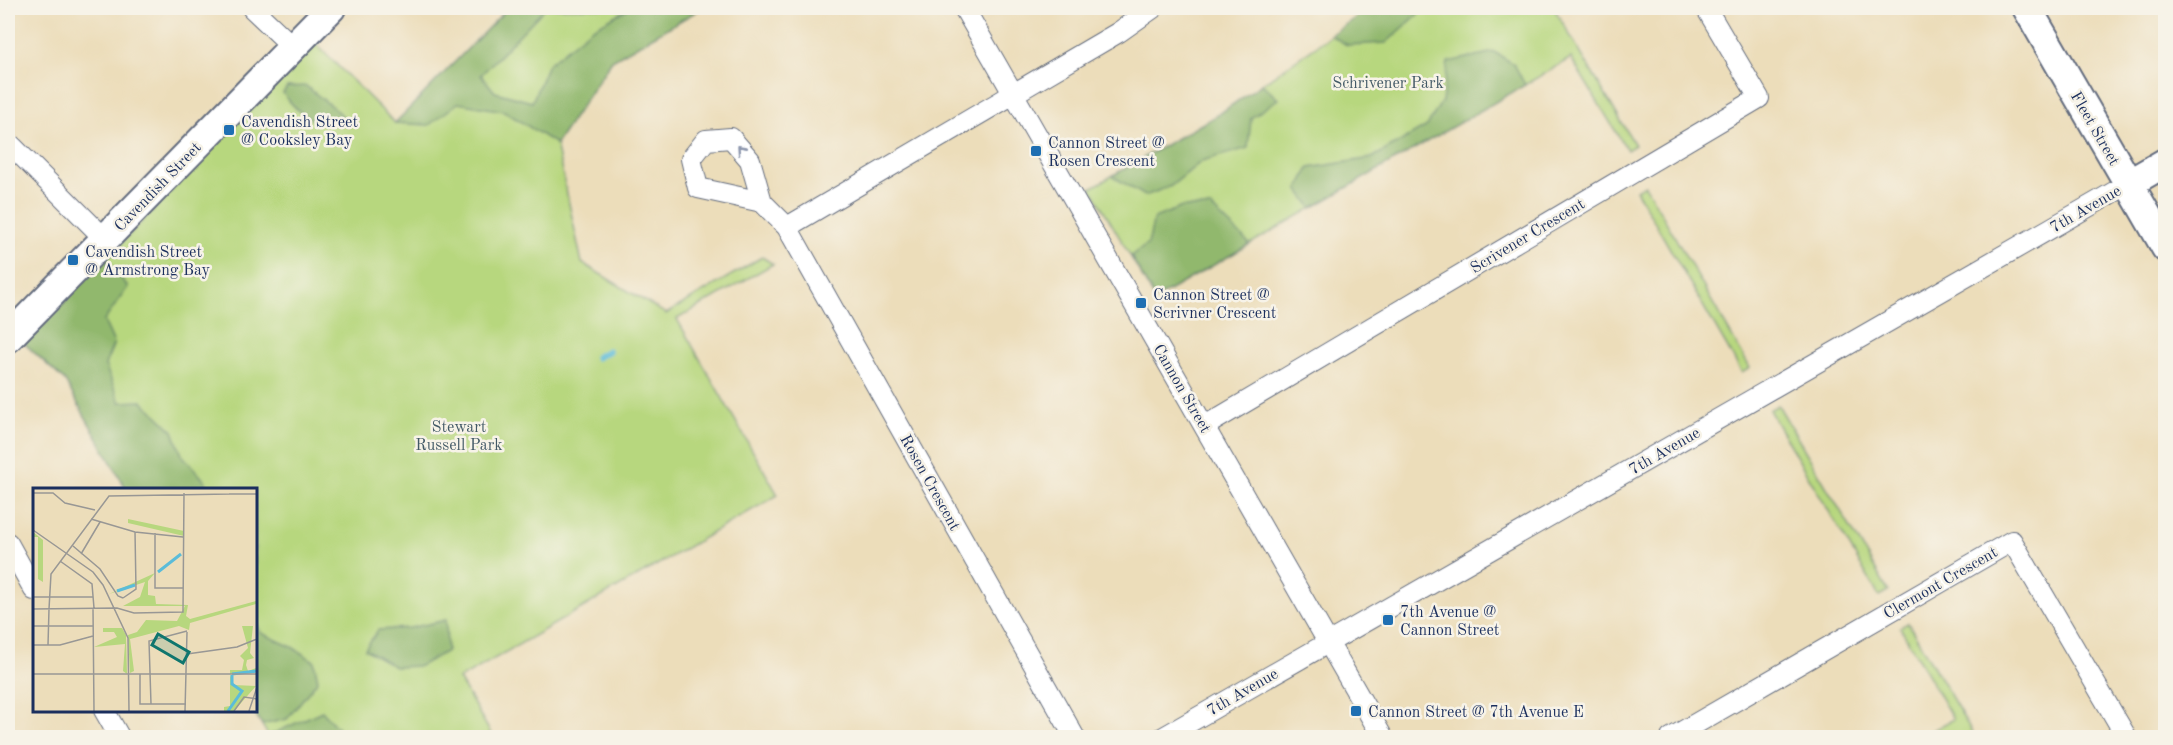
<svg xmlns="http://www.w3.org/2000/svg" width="2173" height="745" font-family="'Old Standard TT',serif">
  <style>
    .green { fill: #b7d77e; stroke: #69836e; stroke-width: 1.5 }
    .forest { fill: #91b86d; stroke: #567466; stroke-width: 1.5 }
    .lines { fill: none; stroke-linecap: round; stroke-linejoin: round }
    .stream { stroke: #5bbcd9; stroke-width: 7 }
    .street-casing { stroke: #646c7e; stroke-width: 22 }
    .secondary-casing { stroke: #646c7e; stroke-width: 32 }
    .street { stroke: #fff; stroke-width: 20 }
    .secondary { stroke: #fff; stroke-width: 28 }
    .oneway { stroke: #8d97ae }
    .poi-dot { fill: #1f6fb2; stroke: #f7f3e8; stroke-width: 2 }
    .labels { text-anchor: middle; stroke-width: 5; stroke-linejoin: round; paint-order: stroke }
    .park-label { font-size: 16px; fill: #425966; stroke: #f7f3e8 }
    .poi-label { font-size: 16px; fill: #1b2f5e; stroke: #f7f3e8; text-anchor: start }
    .street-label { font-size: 16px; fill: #1b2f5e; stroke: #f7f3e8 }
    .inset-river { fill: none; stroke: #5bbcd9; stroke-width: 3 }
    .inset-road { fill: none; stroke: #989795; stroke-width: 1.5 }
    .view { fill: #0f766e; fill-opacity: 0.15; stroke: #0f766e; stroke-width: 3 }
    .inset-edge { fill: none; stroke: #1b2f5e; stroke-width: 3 }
  </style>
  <rect width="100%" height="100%" fill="#f7f3e8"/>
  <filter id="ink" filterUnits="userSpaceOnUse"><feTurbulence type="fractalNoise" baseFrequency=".0167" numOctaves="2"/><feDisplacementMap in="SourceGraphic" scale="12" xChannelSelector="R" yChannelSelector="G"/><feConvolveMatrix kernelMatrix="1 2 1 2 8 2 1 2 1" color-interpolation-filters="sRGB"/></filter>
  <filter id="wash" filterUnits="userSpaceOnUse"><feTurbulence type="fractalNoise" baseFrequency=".008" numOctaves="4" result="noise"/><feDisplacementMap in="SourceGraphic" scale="24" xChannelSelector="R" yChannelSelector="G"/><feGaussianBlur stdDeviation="1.35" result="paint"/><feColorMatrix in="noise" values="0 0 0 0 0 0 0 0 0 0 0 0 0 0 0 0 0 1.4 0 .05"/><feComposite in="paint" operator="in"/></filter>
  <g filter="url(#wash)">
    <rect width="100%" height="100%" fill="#ecddba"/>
    <path class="green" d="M508 8H702L612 60 556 144 582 263 666 314 762 257 773 264 677 319 778 495 459 679 493 737H269L254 711 255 490H127L65 381 24 343 315 43 395 123Z
      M1370 8H1554L1635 145 1627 150 1571 58 1155 299 1091 188 1219 114Z
      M1645 185 1750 368 1742 373 1636 190Z
      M1778 405 1888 591 1879 596 1769 410Z
      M1908 623 1975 737H1921L1953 719 1900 627Z"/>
    <path class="forest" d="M508 8H545L481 75 495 92 532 102 548 64 591 29 629 8H702L612 60 556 144 504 111 458 103 429 125 395 123Z
      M1370 8H1425L1386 43 1347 45 1330 35Z
      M1494 52 1514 64 1525 85 1312 208 1298 189 1309 168 1372 158 1427 126 1442 101 1448 62Z
      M1262 84 1278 99 1251 118 1248 148 1202 161 1171 186 1145 196 1112 176 1219 114Z
      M306 86 340 113 349 125C315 123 304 122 283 93L287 87Z
      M1182 207H1211L1250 244 1155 299 1131 256 1148 244 1154 218Z
      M106 258 128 287 104 321 114 343 105 365 120 402 142 401 173 431 182 455 206 482V490H127L65 381 24 343Z
      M255 620 261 633 292 647 314 661 318 680 287 719 262 725 254 711Z
      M446 620 447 651 420 666 395 667 365 649 378 630 410 628Z
      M322 711 339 730 333 737 269 738 268 736Z"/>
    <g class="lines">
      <path class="stream" d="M597 357 608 351"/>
    </g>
  </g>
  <g filter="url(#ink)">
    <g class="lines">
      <g class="street-casing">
        <path id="street" d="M252 8 293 47
          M964 8 1383 738
          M8 142 105 239
          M762 202 698 188 691 159 706 140 731 138 750 160 762 202 787 227 1075 738
          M787 227 1119 32 1153 8
          M1205 426 1759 98 1706 8
          M8 543 34 590
          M104 710 120 738
          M1162 738 2128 184
          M1671 738 2012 541 2127 738"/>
      </g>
      <g class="secondary-casing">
        <path id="secondary" d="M2027 8 2166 248
          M2128 184 2166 162
          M8 338 331 8"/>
      </g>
      <use href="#street" class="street"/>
      <use href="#secondary" class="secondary"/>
    </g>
    <defs><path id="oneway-chevron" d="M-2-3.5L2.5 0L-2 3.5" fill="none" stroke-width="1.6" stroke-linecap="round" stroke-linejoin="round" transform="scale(1.5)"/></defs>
    <use class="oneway" href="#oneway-chevron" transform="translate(741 149) rotate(-132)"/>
  </g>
  <g class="poi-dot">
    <rect x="223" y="124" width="12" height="12" rx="3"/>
    <rect x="1030" y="145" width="12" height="12" rx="3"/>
    <rect x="67" y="254" width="12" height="12" rx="3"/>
    <rect x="1135" y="297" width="12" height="12" rx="3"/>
    <rect x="1382" y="614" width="12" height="12" rx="3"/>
    <rect x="1350" y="705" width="12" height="12" rx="3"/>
  </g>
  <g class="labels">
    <g class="park-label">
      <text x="1388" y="88">Schrivener Park</text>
      <text x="459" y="432">Stewart<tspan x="459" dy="18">Russell Park</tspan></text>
    </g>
    <g class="poi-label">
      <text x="241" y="127">Cavendish Street<tspan x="241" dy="18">@ Cooksley Bay</tspan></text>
      <text x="1048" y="148">Cannon Street @<tspan x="1048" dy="18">Rosen Crescent</tspan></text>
      <text x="85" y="257">Cavendish Street<tspan x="85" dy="18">@ Armstrong Bay</tspan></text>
      <text x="1153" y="300">Cannon Street @<tspan x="1153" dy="18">Scrivner Crescent</tspan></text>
      <text x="1400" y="617">7th Avenue @<tspan x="1400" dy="18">Cannon Street</tspan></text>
      <text x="1368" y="717">Cannon Street @ 7th Avenue E</text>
    </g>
    <g class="street-label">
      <text transform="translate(2096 128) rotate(60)" y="6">Fleet Street</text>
      <text transform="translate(157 186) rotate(-46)" y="6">Cavendish Street</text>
      <text transform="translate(2085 208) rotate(-30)" y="6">7th Avenue</text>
      <text transform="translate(1527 235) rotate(-31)" y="6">Scrivener Crescent</text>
      <text transform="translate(1183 388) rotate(60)" y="6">Cannon Street</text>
      <text transform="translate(1664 450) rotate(-30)" y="6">7th Avenue</text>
      <text transform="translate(931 482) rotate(61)" y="6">Rosen Crescent</text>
      <text transform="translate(1940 582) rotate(-30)" y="6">Clermont Crescent</text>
      <text transform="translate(1242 691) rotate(-30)" y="6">7th Avenue</text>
    </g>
  </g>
  <g transform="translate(33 488)">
    <rect width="224" height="224" fill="#ecddba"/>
    <path d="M95 31 151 43V48L95 35ZM0 44 10 52V94L5 91V49H0ZM122 85 115 93V107L122 108 123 116 155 117 153 128 157 131 223 113V116L157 135 156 142 146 138 97 151 101 183 97 185 95 147 104 144 113 132 144 133 152 118H90L107 109 112 94 76 106ZM209 138H220L217 165 221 170 214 172 213 177 215 183 223 180V184L197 186V182H209L211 172 207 168 215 160ZM70 140H89L93 147 94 186 90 183 92 156 61 159 84 149 81 144H70ZM197 187 201 197 223 198 201 223H191V219L197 218Z" fill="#b7d77e"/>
    <path class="inset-river" d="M125 84 148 66M84 103 102 97M199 186 224 183M195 223 209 203 199 196V187"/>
    <path class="inset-road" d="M0 5H20L32 15 62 22M196 6H224M58 31 102 44 150 49M0 42 60 84 70 97 95 150 96 223M122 45V100H150M40 58 67 81 85 108 90 110M48 66 67 34M27 73 59 96 61 120M0 109H60M90 110 103 101 102 44M0 121 84 120 101 125 150 124 151 5M16 121 18 86 76 8 197 6M60 121 61 223M0 138H60M0 157H27L60 148M15 157 16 121M154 166 204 159 224 151M0 186H224M107 186V216H153M118 216 116 153 154 143M152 223 154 144M201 223 211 209 224 211M216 223 224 199"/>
    <path class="view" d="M125 146 156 164 150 175 119 157Z"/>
    <rect width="224" height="224" class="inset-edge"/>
  </g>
  <rect width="2173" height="745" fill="none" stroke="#f7f3e8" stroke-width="30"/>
</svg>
